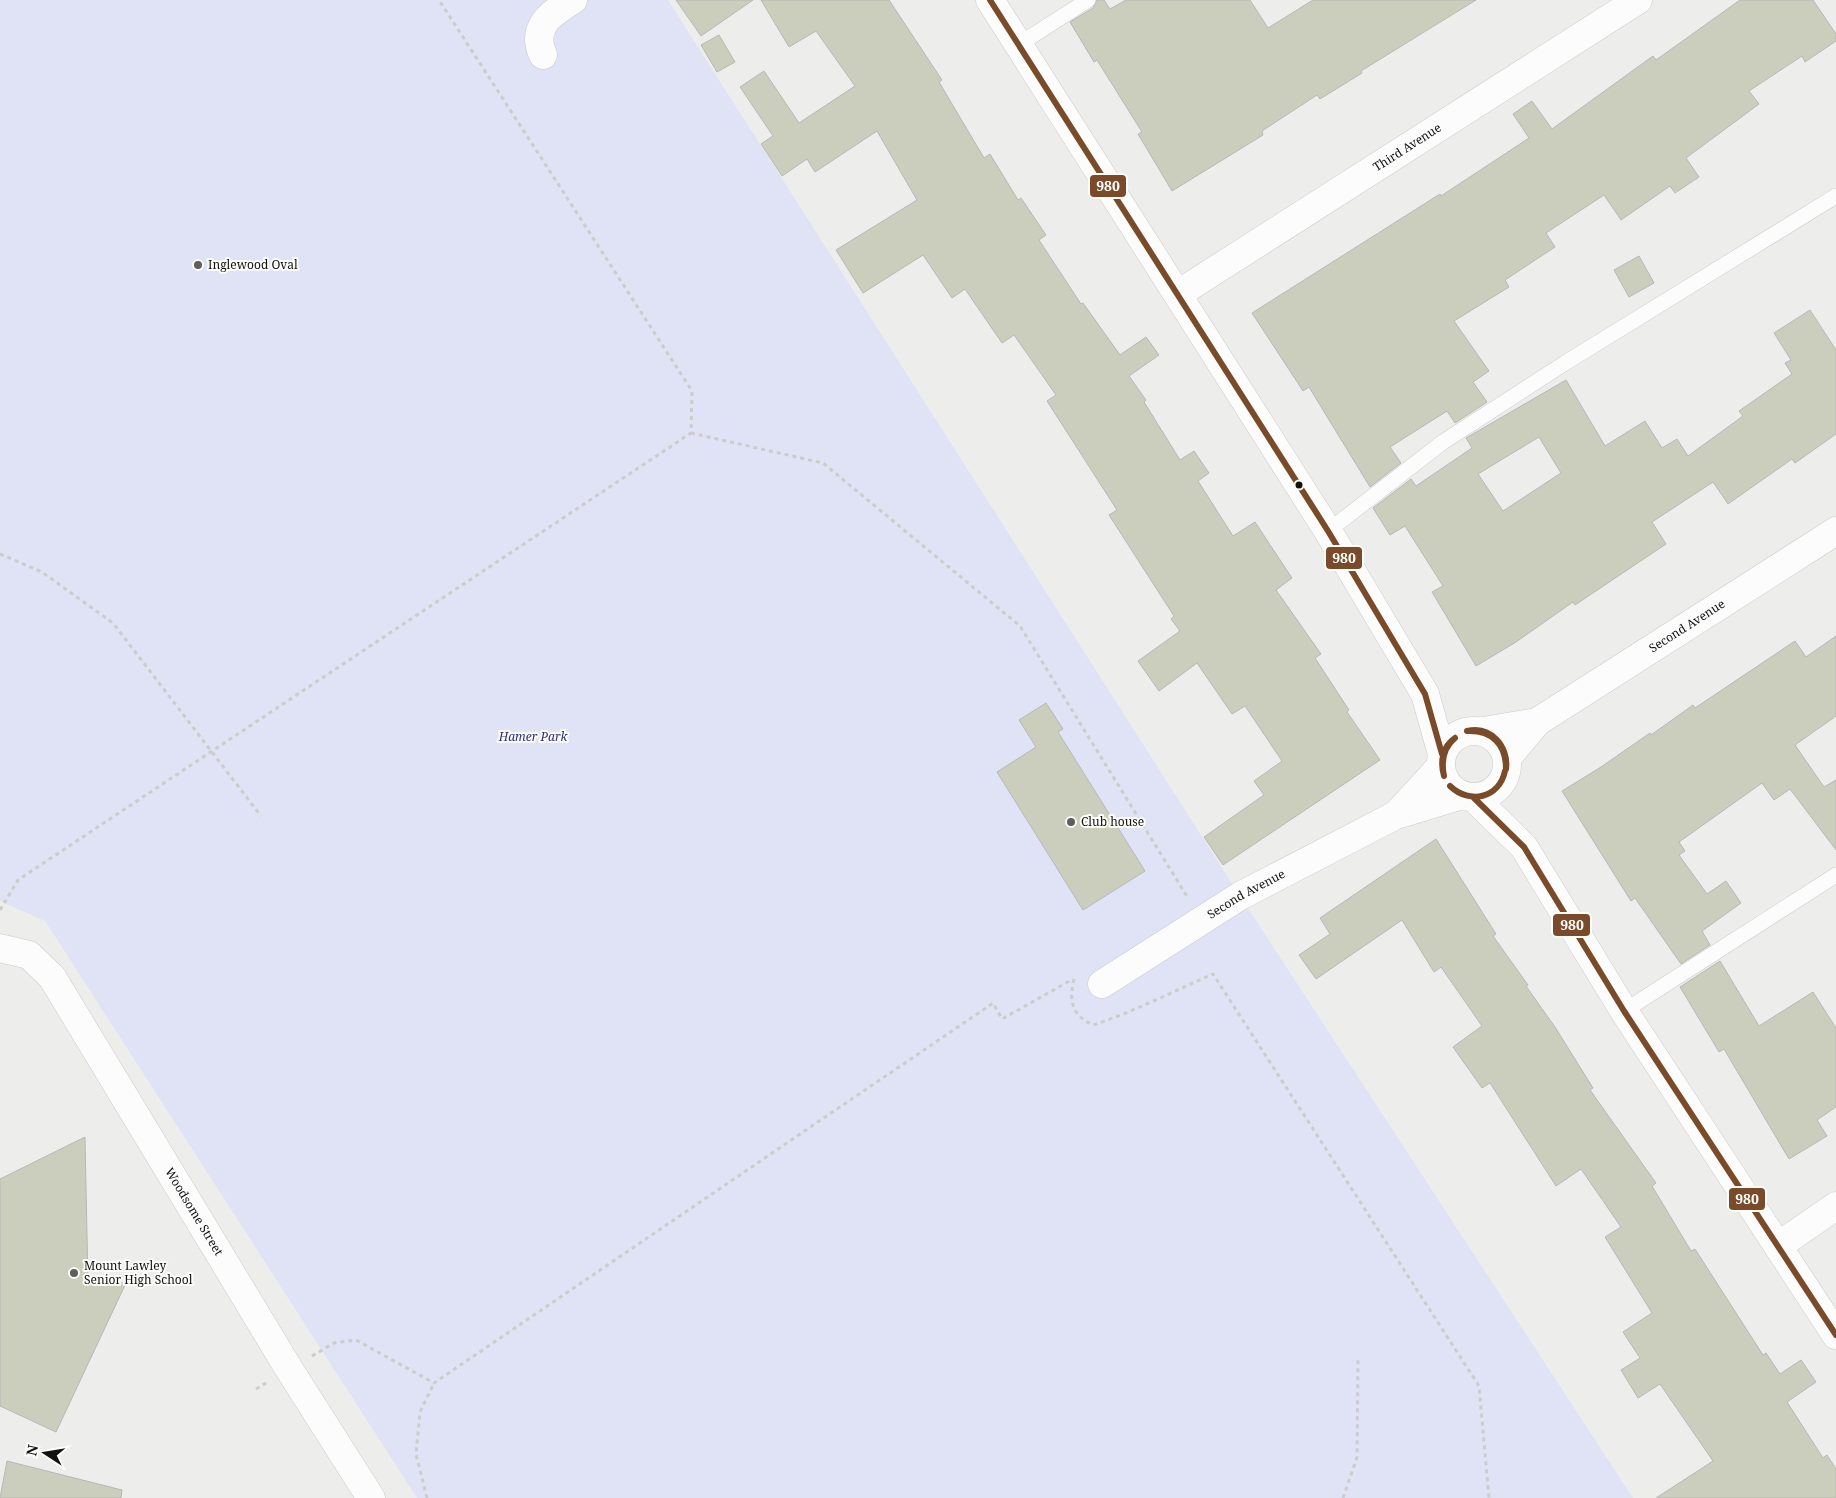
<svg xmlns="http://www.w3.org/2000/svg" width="1836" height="1498" font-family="'Noto Serif',serif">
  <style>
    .green { fill: #dfe3f5 }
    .building { fill: #cbcebd; stroke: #b7b8b6; fill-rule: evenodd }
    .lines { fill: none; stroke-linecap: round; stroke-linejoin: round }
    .service-casing { stroke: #cbccca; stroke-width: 16 }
    .minor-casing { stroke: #cbccca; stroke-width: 29 }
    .secondary-casing { stroke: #cbccca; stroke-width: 29 }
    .path { stroke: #cccccb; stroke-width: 3; stroke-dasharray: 4 4; stroke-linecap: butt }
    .service { stroke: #fcfcfc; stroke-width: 15 }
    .minor { stroke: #fcfcfc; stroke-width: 28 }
    .secondary { stroke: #fcfcfc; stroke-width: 28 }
    .bus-1-casing { stroke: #fcfcf8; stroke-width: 10 }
    .bus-1 { stroke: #7a4b2a; stroke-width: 6 }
    .poi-dot { fill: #5e5e5c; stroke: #fcfcf8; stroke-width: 2 }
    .bus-dot { fill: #11110f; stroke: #fcfcf8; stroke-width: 2 }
    .labels { text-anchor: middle; stroke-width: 4; stroke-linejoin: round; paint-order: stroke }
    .street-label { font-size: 12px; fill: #11110f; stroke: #fcfcf8 }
    .poi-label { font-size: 12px; fill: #11110f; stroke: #fcfcf8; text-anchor: start }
    .park-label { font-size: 12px; font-style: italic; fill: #2d2d7e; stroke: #fcfcf8 }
    .line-badge { stroke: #fcfcf8; stroke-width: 2 }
    .badge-label { font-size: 14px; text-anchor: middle; font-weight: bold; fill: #fff }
  </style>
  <rect width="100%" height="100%" fill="#edeeec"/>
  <path class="green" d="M0 0H668L1240 896 1633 1498H417L45 921 0 901Z"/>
  <path class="building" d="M676 0H753L701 36Z
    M761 0H889L942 80 939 82 984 158 990 154 1018 200 1021 198 1046 235 1039 240 1081 304 1083 303 1120 355 1146 337 1159 355 1129 376 1146 400 1144 402 1180 460 1194 451 1209 473 1198 481 1233 536 1255 522 1292 578 1276 590 1321 654 1315 658 1349 710 1347 712 1380 760 1223 865 1204 837 1264 795 1254 781 1282 761 1245 706 1232 714 1197 663 1159 691 1138 661 1180 631 1171 619 1174 616 1109 515 1117 510 1047 401 1056 395 1014 335 1002 343 965 289 952 298 923 255 863 293 836 250 917 200 877 131 815 172 807 159 782 176 761 144 773 136 740 87 764 71 799 123 855 86 816 31 789 47Z
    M1097 0H1104L1110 9 1126 0H1250L1268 28 1313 0H1476L1361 71 1362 73 1320 99 1317 95 1262 131 1263 135 1172 191 1138 134 1142 132 1097 60 1094 62 1070 22 1093 8Z
    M1740 0H1813L1836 34V41L1805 62 1802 56 1749 91 1759 104 1686 158 1699 177 1675 193 1670 186 1621 220 1604 195 1546 233 1555 247 1505 280 1509 287 1454 321 1489 371 1473 382 1487 402 1455 423 1447 411 1390 447 1401 463 1370 487 1309 387 1303 391 1252 313 1440 194 1441 196 1529 138 1513 114 1532 101 1552 129 1653 56 1656 60Z
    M719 35 735 62 717 72 701 45Z
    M1639 256 1654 283 1629 297 1614 270Z
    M1810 310 1836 350V434L1795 463 1792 459 1728 504 1713 482 1652 522 1666 544 1575 605 1573 602 1516 642 1476 666 1432 592 1443 586 1405 526 1390 535 1373 508 1411 479 1416 486 1472 448 1466 438 1566 380 1605 446 1645 421 1662 448 1677 439 1688 456 1743 416 1739 411 1792 374 1785 363 1791 360 1774 333ZM1539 437 1561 473 1503 511 1478 474Z
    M1836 636V716L1795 745 1824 787 1836 780V850L1790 789 1774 800 1762 783 1679 842 1685 851 1679 855 1707 894 1726 881 1741 903 1702 931 1710 945 1681 964 1635 898 1631 901 1562 791 1601 767 1650 733 1651 735 1693 705 1695 708 1795 641 1806 657Z
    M1046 703 1063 729 1058 732 1145 871 1083 910 997 772 1036 747 1019 720Z
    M1436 839 1496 934 1493 936 1528 985 1526 986 1555 1027 1593 1088 1590 1090 1656 1183 1652 1186 1691 1251 1695 1249 1763 1355 1766 1353 1780 1374 1801 1360 1816 1382 1787 1402 1823 1458 1827 1455 1836 1469V1498H1656L1713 1461 1660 1384 1638 1398 1621 1370 1640 1358 1623 1332 1652 1313 1605 1237 1621 1227 1581 1169 1556 1186 1490 1083 1482 1088 1453 1047 1482 1026 1441 967 1434 972 1402 920 1316 979 1299 955 1330 934 1320 918Z
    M1720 961 1759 1026 1813 992 1836 1028V1107L1817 1120 1827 1136 1789 1159 1724 1049 1719 1052 1680 987Z
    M85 1137 88 1283H126L56 1432 0 1406V1179Z
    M7 1461 122 1490 121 1498H0Z"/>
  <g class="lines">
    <g class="service-casing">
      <path id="service" d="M1018 45 1088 0
        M1328 531 1443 442 1565 363 1836 196
        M1624 1011 1836 875"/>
    </g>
    <g class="minor-casing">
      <g id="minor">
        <path d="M543 55C530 26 552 13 573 0"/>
        <path id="s1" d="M1178 294 1638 0"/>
        <path d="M1483 731 1537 722"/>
        <path id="s2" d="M1507 758 1537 722 1836 531"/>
        <path d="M1397 814 1441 766"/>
        <path id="s3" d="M0 948 29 955 52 977 289 1369 371 1498"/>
        <path id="s4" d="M1102 984 1240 896 1396 815 1462 795"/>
        <path d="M1778 1246 1836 1206"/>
      </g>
    </g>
    <g class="secondary-casing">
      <path id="secondary" d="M990 0 1328 531 1425 694 1442 754
        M1441 764a33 33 0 1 1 66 0a33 33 0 1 1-66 0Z
        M1473 797 1524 847 1624 1011 1836 1335"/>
    </g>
    <path class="path" d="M691 433 823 463 1020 626 1188 898
      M0 554 42 572 113 623 261 816
      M0 910 18 880 691 433 692 391 439 0
      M1074 979C1069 1000 1071 1015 1093 1025 1133 1012 1174 991 1213 974L1479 1386 1489 1498
      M312 1356 334 1343 356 1340 434 1383 993 1003 1002 1019 1073 979
      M256 1389 266 1383
      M427 1498 416 1454 420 1412 434 1383
      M1343 1498 1357 1457 1358 1359"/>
    <use href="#service" class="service"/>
    <use href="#minor" class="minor"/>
    <use href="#secondary" class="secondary"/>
    <g class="bus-1-casing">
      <path id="bus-1" d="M990 0 1328 531 1425 694 1442 754
        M1467 731C1491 725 1509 747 1506 769
        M1467 731C1492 730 1506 744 1506 769
        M1444 776C1440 762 1442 747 1455 738
        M1444 776C1441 761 1443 748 1455 738
        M1450 786C1470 805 1499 798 1505 771
        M1473 797 1524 847 1624 1011 1836 1335"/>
    </g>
    <use href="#bus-1" class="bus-1"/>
  </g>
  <g class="poi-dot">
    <circle cx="198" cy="265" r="5"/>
    <circle cx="1071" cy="822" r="5"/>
    <circle cx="74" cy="1273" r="5"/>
  </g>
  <circle class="bus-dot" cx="1299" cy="485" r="4.5"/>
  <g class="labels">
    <g class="street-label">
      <text dy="4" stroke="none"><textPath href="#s1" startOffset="272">Third Avenue</textPath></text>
      <text dy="4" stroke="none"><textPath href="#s2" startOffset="225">Second Avenue</textPath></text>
      <text dy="4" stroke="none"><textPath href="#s4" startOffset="170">Second Avenue</textPath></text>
      <text dy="4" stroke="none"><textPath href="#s3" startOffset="336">Woodsome Street</textPath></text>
    </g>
    <g class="poi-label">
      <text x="208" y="269">Inglewood Oval</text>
      <text x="1081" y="826">Club house</text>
      <text x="84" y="1270">Mount Lawley<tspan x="84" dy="14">Senior High School</tspan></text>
    </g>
    <g class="park-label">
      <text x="533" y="741">Hamer Park</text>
    </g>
  </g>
  <g class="line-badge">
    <rect x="1089" y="174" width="38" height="24" rx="5" fill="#7a4b2a"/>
    <rect x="1325" y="546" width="38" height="24" rx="5" fill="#7a4b2a"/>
    <rect x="1552" y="913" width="39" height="24" rx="5" fill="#7a4b2a"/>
    <rect x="1728" y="1187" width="38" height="24" rx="5" fill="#7a4b2a"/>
  </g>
  <g class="badge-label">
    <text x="1108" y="191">980</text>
    <text x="1344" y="563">980</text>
    <text x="1572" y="930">980</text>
    <text x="1747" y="1204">980</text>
  </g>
  <g transform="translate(45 1453) rotate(282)" stroke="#fcfcf8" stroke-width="4" paint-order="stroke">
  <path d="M0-4L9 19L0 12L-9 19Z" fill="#11110f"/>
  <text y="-8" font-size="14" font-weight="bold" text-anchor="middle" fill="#11110f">N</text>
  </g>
</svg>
